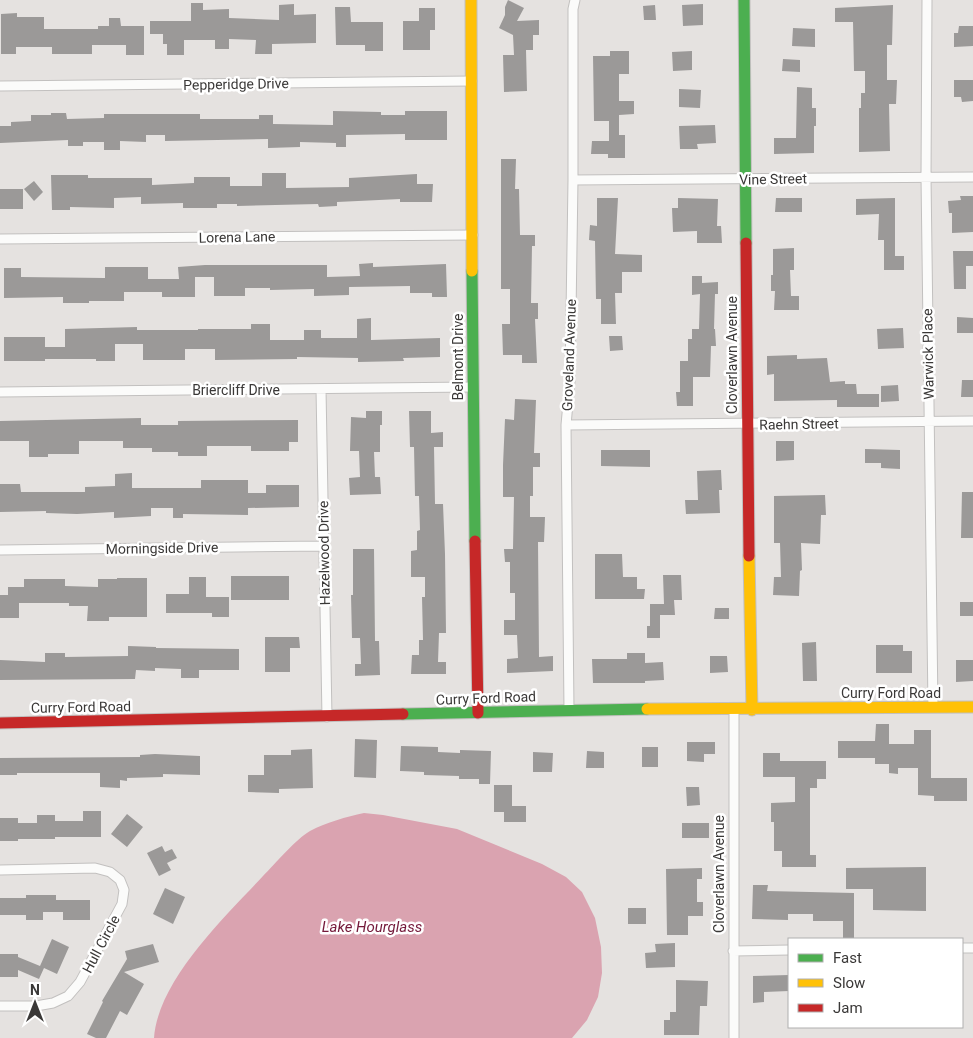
<svg xmlns="http://www.w3.org/2000/svg" width="973" height="1038" font-family="Roboto,sans-serif">
  <style>
    .water { fill: #daa3b0 }
    .building { fill: #9b9998 }
    .lines { fill: none; stroke-linecap: round; stroke-linejoin: round }
    .street-casing { stroke: #c2c0bf; stroke-width: 11 }
    .fast-casing { stroke: #c2c0bf; stroke-width: 13 }
    .slow-casing { stroke: #c2c0bf; stroke-width: 13 }
    .jam-casing { stroke: #c2c0bf; stroke-width: 13 }
    .street { stroke: #fbfbfa; stroke-width: 9 }
    .fast { stroke: #4caf50; stroke-width: 11 }
    .slow { stroke: #ffc107; stroke-width: 11 }
    .jam { stroke: #c62828; stroke-width: 11 }
    .labels { text-anchor: middle; stroke-width: 5; stroke-linejoin: round; paint-order: stroke }
    .street-label { font-size: 14px; fill: #3a3837; stroke: #fff }
    .water-label { font-size: 15px; font-style: italic; fill: #74193a; stroke: #fff }
  </style>
  <rect width="100%" height="100%" fill="#e5e2e0"/>
  <path class="water" d="M364 813 383 815 457 829 542 864 566 877 582 892 595 918 601 947 602 973 598 997 587 1020 572 1038H154C158 980 225 917 263 876 275 864 296 839 310 831 327 822 346 817 364 813Z"/>
  <path class="building" d="M508 0 524 8 517 21 539 20V35H533V50H526L527 91 504 92 503 55H514L513 35 499 28 505 15V7Z
    M191 3H203V10L229 9V18L279 20V5L294 4V15L316 14V43L272 44V54H255L256 40 229 39V49H215V40H184V55H167V44H163V34H150V21H191Z
    M703 4V25L683 26 682 5Z
    M655 5 656 20H644L643 6Z
    M893 5 892 45H887V80H897L896 104H889L890 151 859 152V108H861V93H865V71H854L853 22H835V8Z
    M335 7H350L351 22H383V51H365V45H336Z
    M419 8H435V30H430V50H403V21H419Z
    M17 13V17H44V29H98V26H109V18H120L121 26H144V55H126V45H92V54H52V47H16V54H1V14Z
    M959 26H973V46L954 47V33H958Z
    M793 28 815 29V47L792 46Z
    M610 51H629V74H619V101H634V114L619 115V135H625V158H608V154H591L592 141H609V121H594L593 56H610Z
    M692 51V70L673 71 672 52Z
    M783 59 800 60V72L782 71Z
    M954 80H973V101L962 102 961 97H954Z
    M797 87 812 88V108H816V126H814V153L774 154V138H796Z
    M679 89 701 90 700 108 679 107Z
    M333 111 381 112V115H405V111H447V140H405V134L346 135V147H336V143L300 142V147L268 148V139L165 141V135H146V142L120 141V150H104V142H83V146H68V140L0 143V126H11V122L31 121V115H51V113H66L67 119 104 118V114H200V119H259V115H273V124L333 125Z
    M715 125 716 143 697 144 698 149H680L679 126Z
    M501 159H516L515 189H519L520 235H535V246H532L531 303H538V319H535L537 363H522V355H503L502 324H510V289H501Z
    M262 173H286V188L349 187V178L417 174V184H433L432 202H400V199L337 202V206L319 207 318 204 237 206V204H217V208H183V203L141 204V197L114 198V208L70 207V210H52L51 175H88V178H152V185L194 183V177H230V186H262Z
    M34 181 43 192 34 201 24 189Z
    M0 189H23V209H0Z
    M960 196H973V232L952 233V213H949L948 201 961 200Z
    M597 198H618L615 254 642 255V272H622V293H615L616 324H601V299H596L595 241 589 240 590 225 597 226Z
    M678 198 718 199 717 226H721L722 243H697V231L673 232 672 208H678Z
    M776 198H802V212H775Z
    M895 198V256H904V270H884V240H878L879 214 856 215V199Z
    M794 248V270H790L791 296H799V310H774L775 291H771V275H773V249Z
    M953 251H973V266H966V289H954Z
    M373 263V267L446 264 447 297H432V293H410V286L349 287V295L314 296V289L270 290V288H245V296H214V277H195V297H162V292H124V301H89V303H63V297L4 298V268H21V277L105 278V267H148V279H179L178 267 205 265H327V277L360 276 359 264Z
    M692 276H702V283L718 282V294H715L714 329H715L716 346H711L710 377H693V406H677L676 392H680V361H688V339H692V329H699L700 294 692 295Z
    M957 317 973 318V333H957Z
    M371 318V340L440 338V357L403 358 404 361 358 362V358L297 357V359L215 360V349H185V360H143V344H115V361H96V359H45V361H4V337H45V347H65V329L137 327V330H198V329H251V324H270V340H304V330H321V338H357V319Z
    M903 328 904 348 878 349 877 329Z
    M609 336H622L623 350 610 351Z
    M797 355V359L827 358 830 382 845 381V384H856L857 394H879V407H837V400L774 401V374L767 375V356Z
    M962 380H973V397H961Z
    M898 385 899 401 881 402V386Z
    M515 399 536 400 534 453H540V467H533V496H530V517H545L544 542H538L539 657 553 656V671L507 673V659L518 658 517 635H504V620H515V593H510V562H505L504 549H513L514 497H503V465L505 419 514 420Z
    M366 411H382V425H380V452H374L375 477H380L381 494 350 495 349 478 360 477 359 451H350L351 417 366 418Z
    M409 411H431V433L443 432V447H434L435 504H443L445 554 446 633H439L438 662H446V674H411L412 655H419V640H423L422 597H425V577H411V551L417 550V531L420 530 419 496H415L414 447H410Z
    M141 418V425H178V421L298 420V442H289V451H251V446H207V456H178V452H152V448H123V441H79V454H48V457H29V441H0V421Z
    M776 441H794V460L776 461Z
    M865 449 900 450V469L881 468V463H865Z
    M601 450H650V467L601 466Z
    M721 470 722 490H719L720 513 686 514 685 500H698L697 471Z
    M132 473V488H201V480H248V493H266V485H299V507L248 508V515L183 514V518H173V508H151V516L114 518V512L77 514 46 513V511L0 512V484H20L21 492H85V487L115 486V474Z
    M962 492H973V538H961Z
    M825 495 826 515H821L820 544 801 543 802 570 800 571 799 596 773 595 774 577H781L780 543H774V496Z
    M353 549H374L375 641H379L380 675 355 676V664H361L360 638H352L351 595H353Z
    M595 554H622L623 577H637V589H645L644 599H595Z
    M663 575H681L682 600H674L675 615H660V638H647V626H650V604H664Z
    M231 576H289V600H231Z
    M189 577H206V597H229V617H212V613H166V594H189Z
    M117 578H147V617H109V621H87L88 606H69V603H19V618H0V595H8V587H24V579H65V586L98 587V579H117Z
    M960 602H973V616H960Z
    M715 608H729V619H714Z
    M265 637H299L300 648H290V672H265Z
    M816 642 817 681H803L802 643Z
    M876 645H903V651H912V673H876Z
    M128 646 156 647V648L239 649V670H199V678H181V669L155 668V671L136 670 135 679 0 680V660L45 662V653H65V657L128 656Z
    M627 653H645V663L663 662 664 680 645 681V683H593L592 659H627Z
    M710 656H727L728 672 710 673Z
    M956 660H973V681L956 682Z
    M876 724H889V744H914V730H931V778H967V801H934V796L918 795V768H898V774L889 773V764H875V758H838V741H875Z
    M355 739 377 740 376 778 354 777Z
    M687 742H715V754H704V762L687 761Z
    M401 746 438 747V752L460 753V750L491 751 490 784H479V779H459V776L424 775V772L400 771Z
    M642 747H658V767H642Z
    M312 749 313 788 279 789V793L248 792V775H264V755H291V750Z
    M587 751 604 752V768H586Z
    M533 752 553 753 552 772H533Z
    M763 753H780V761H826V779H817V788H810V855H816V867H782V851H774V822H771V803L795 802V777H763Z
    M155 754 200 756V775L163 774V777L127 778V781L120 780V788L100 787V773H17V775H0V758L140 757V755Z
    M494 785H512V806H526V822H504V812H494Z
    M686 787H699L700 805 687 806Z
    M83 811H101V837H55V839H18V841H0V818H18V823H37V815H55V821H83Z
    M127 814 143 827 127 847 111 834Z
    M682 823H709V838H682Z
    M162 846 165 852 172 849 177 858 167 863 171 870 159 876 147 853Z
    M926 867V911L873 910V889H846V868Z
    M702 868V879H697V902H703V916H688V935H667L666 869Z
    M753 885H768L767 891 854 893V939H843V921H813V914H788V920L752 919Z
    M165 888 185 897 173 924 153 914Z
    M26 895H56V900H90V920H63V912H43V920H26V915H0V898H26Z
    M628 908H646V924H628Z
    M52 939 69 947 57 974 44 968 39 979 18 970V977H0V954H18V957L40 966Z
    M675 943V967L646 968 645 953 656 952 655 944Z
    M153 944 159 962 124 972 144 984 127 1015 120 1011 106 1038H96L87 1034 103 1002 102 1001 127 959 125 951Z
    M789 975V991L764 992V1002L753 1003V976Z
    M676 980 708 981 707 1006H700L699 1035H664V1020H670V1012H676Z"/>
  <g class="lines">
    <g class="street-casing">
      <path id="street" d="M927 0 926 177 933 707
        M0 86 472 81
        M573 180 973 177
        M0 239 473 235
        M321 389 327 717
        M0 392 473 387
        M566 425 973 421
        M0 550 323 546
        M569 710 566 425 570 381 573 180V9L575 0
        M0 870 95 868 110 872 120 880 124 890 122 904 80 982 68 996 53 1003 36 1006H0
        M962 948H973
        M733 951 789 950
        M734 1038V710"/>
    </g>
    <g class="fast-casing">
      <path id="fast" d="M744 0 746 243
        M472 271 475 541
        M403 714 647 709"/>
    </g>
    <g class="slow-casing">
      <path id="slow" d="M471 0 472 271
        M749 556 752 710
        M647 709 973 707"/>
    </g>
    <g class="jam-casing">
      <path id="jam" d="M746 243 749 556
        M475 541 478 713
        M0 723 403 714"/>
    </g>
    <use href="#street" class="street"/>
    <use href="#fast" class="fast"/>
    <use href="#slow" class="slow"/>
    <use href="#jam" class="jam"/>
  </g>
  <g class="labels">
    <g class="street-label">
      <text transform="translate(236 84) rotate(-1)" y="5">Pepperidge Drive</text>
      <text transform="translate(773 179) rotate(-1)" y="5">Vine Street</text>
      <text transform="translate(237 237) rotate(-1)" y="5">Lorena Lane</text>
      <text transform="translate(928 354) rotate(-91)" y="5">Warwick Place</text>
      <text transform="translate(569 355) rotate(-88)" y="5">Groveland Avenue</text>
      <text transform="translate(732 355) rotate(-90)" y="5">Cloverlawn Avenue</text>
      <text transform="translate(458 357) rotate(-90)" y="5">Belmont Drive</text>
      <text x="236" y="395">Briercliff Drive</text>
      <text transform="translate(799 424) rotate(-1)" y="5">Raehn Street</text>
      <text transform="translate(162 548) rotate(-1)" y="5">Morningside Drive</text>
      <text transform="translate(324 553) rotate(-91)" y="5">Hazelwood Drive</text>
      <text x="891" y="698">Curry Ford Road</text>
      <text transform="translate(486 698) rotate(-2)" y="5">Curry Ford Road</text>
      <text transform="translate(81 707) rotate(-1)" y="5">Curry Ford Road</text>
      <text transform="translate(719 874) rotate(-90)" y="5">Cloverlawn Avenue</text>
      <text transform="translate(101 944) rotate(-62)" y="5">Hull Circle</text>
    </g>
    <g class="water-label">
      <text x="372" y="932">Lake Hourglass</text>
    </g>
  </g>
  <rect x="788" y="938" width="175" height="90" fill="#ffffff" stroke="#b0afaf"/>
  <rect x="798" y="954" width="25" height="8" fill="#4caf50" stroke="#b0afaf"/>
  <text x="833" y="963" font-size="15" fill="#3a3837">Fast</text>
  <rect x="798" y="979" width="25" height="8" fill="#ffc107" stroke="#b0afaf"/>
  <text x="833" y="988" font-size="15" fill="#3a3837">Slow</text>
  <rect x="798" y="1004" width="25" height="8" fill="#c62828" stroke="#b0afaf"/>
  <text x="833" y="1013" font-size="15" fill="#3a3837">Jam</text>
  <g transform="translate(35 1003)" stroke="#ffffff" stroke-width="4" paint-order="stroke">
  <path d="M0-4L9 19L0 12L-9 19Z" fill="#3a3837"/>
  <text y="-8" font-size="14" font-weight="bold" text-anchor="middle" fill="#3a3837">N</text>
  </g>
</svg>
